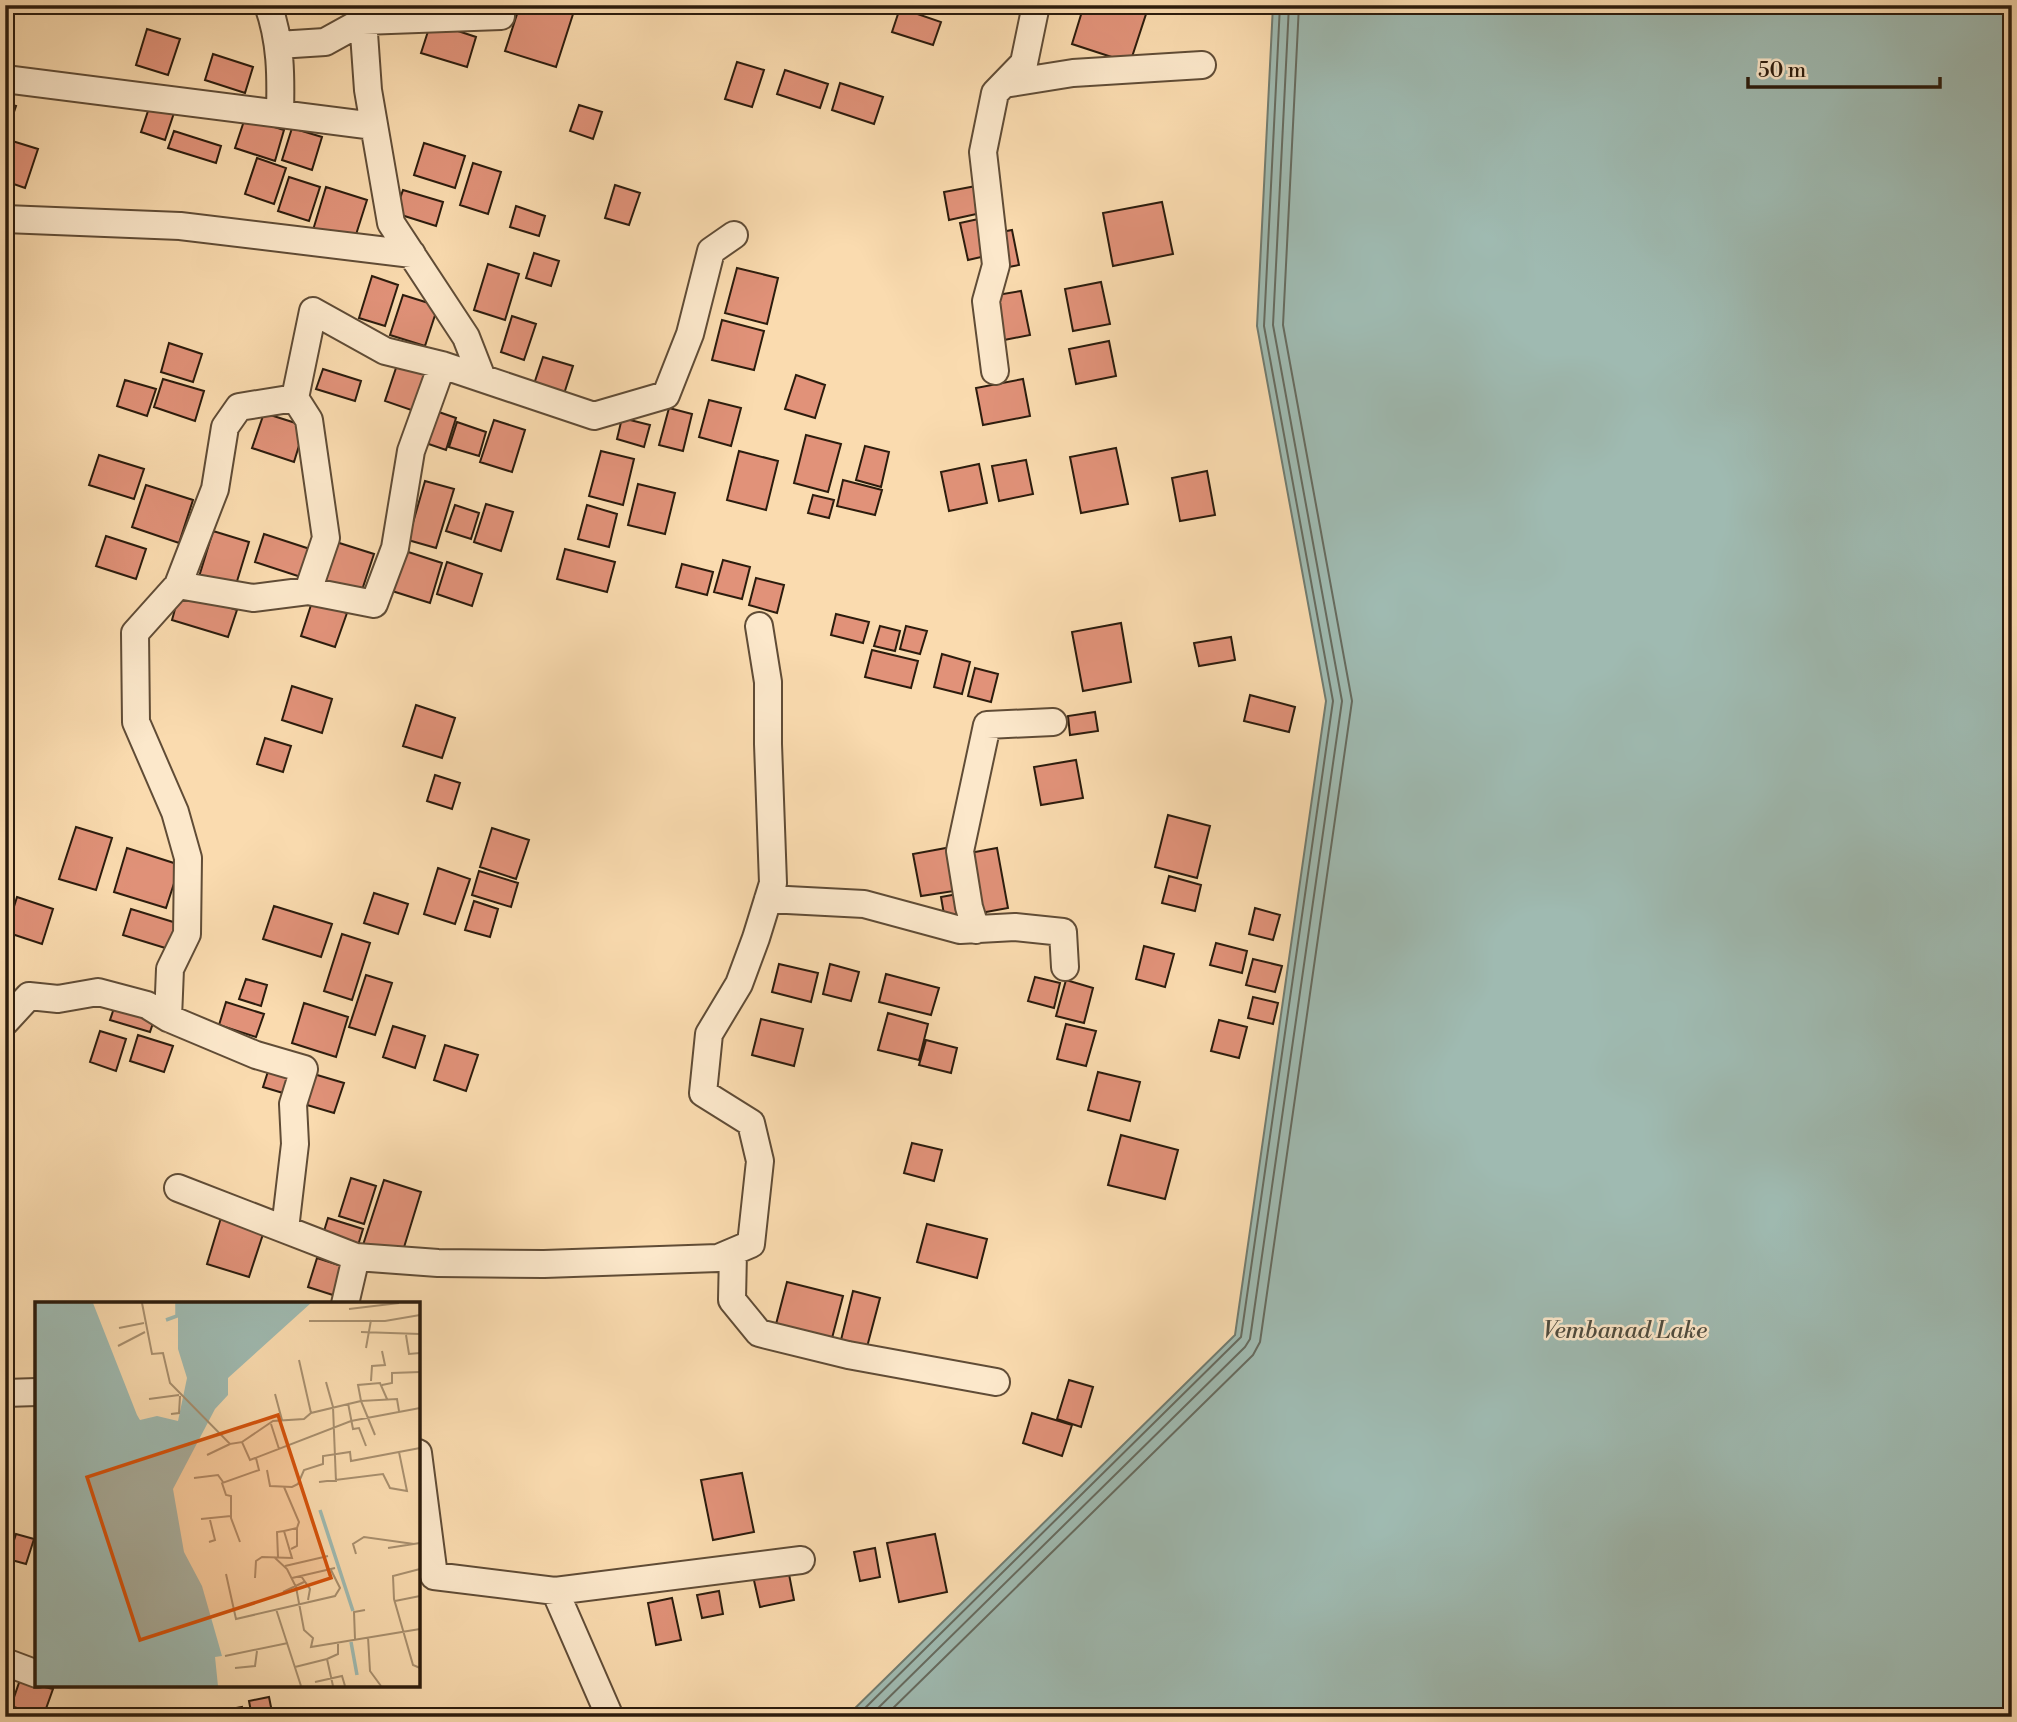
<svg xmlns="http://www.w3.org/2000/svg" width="2017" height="1722" font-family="'Libre Bodoni',serif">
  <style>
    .water { fill: #9fbab1; stroke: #717b6f; stroke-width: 2 }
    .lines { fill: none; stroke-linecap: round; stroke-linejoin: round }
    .shore { stroke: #666b5f; stroke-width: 2 }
    .building { fill: #e19279; stroke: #2c1c0d; stroke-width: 2 }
    .street-casing { stroke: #604c36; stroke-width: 30 }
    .street { stroke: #fce8cb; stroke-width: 26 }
    .labels { text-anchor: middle; stroke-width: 5; stroke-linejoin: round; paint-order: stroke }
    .water-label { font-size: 24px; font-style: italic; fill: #4e4b3e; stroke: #fce8cb }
    .inset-river { fill: none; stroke: #9fbab1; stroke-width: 3.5 }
    .inset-road { fill: none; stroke: #a88f6e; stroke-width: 2 }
    .view { fill: #d5530c; fill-opacity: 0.15; stroke: #d5530c; stroke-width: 3.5 }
    .inset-edge { fill: none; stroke: #2c1c0d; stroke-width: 3.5 }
  </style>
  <rect width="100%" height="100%" fill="#fadbaf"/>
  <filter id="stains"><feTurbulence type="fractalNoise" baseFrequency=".00286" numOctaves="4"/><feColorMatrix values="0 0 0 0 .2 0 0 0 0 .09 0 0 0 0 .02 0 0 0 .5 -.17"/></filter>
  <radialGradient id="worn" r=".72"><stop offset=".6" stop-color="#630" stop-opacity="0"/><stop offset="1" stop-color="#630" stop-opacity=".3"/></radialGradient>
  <path class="water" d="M1273 5H2012V1717H846L1235 1335 1326 701 1257 326Z"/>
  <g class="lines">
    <path class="shore" d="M856 1717 1241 1337 1333 701 1264 326 1280 5
      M869 1717 1245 1347 1250 1339 1342 701 1273 325 1289 5
      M884 1717 1253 1355 1260 1342 1352 701 1283 325 1299 5"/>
  </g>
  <path class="building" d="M520 5H566L575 8 556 67 505 51Z
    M1084 5H1130L1147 11 1130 63 1072 44Z
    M900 8 941 22 933 45 892 32Z
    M431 22 476 37 467 67 421 53Z
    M147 29 180 39 168 75 136 65Z
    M213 54 253 67 245 93 205 80Z
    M737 62 764 70 752 107 725 99Z
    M785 70 828 84 820 108 777 94Z
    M840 83 883 97 874 124 832 110Z
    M151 102 175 110 165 140 141 132Z
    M5 103 16 106 6 136 5 135Z
    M579 105 602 112 593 139 570 131Z
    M245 118 284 130 275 161 235 148Z
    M292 128 322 137 312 170 282 160Z
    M174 131 221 146 216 163 168 148Z
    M9 140 38 149 25 188 5 181V152Z
    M424 143 465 156 455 188 414 175Z
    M257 158 286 168 274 204 245 194Z
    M473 163 501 172 488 214 460 205Z
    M289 177 320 187 309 221 278 211Z
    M615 185 640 193 629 225 605 218Z
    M976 186 981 213 949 220 944 192Z
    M326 187 367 200 353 244 313 230Z
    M403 190 443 202 436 226 395 213Z
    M1162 202 1173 254 1113 266 1103 213Z
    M516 206 545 216 539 236 510 227Z
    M983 218 990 255 968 260 960 223Z
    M1012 230 1019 265 1003 268 996 233Z
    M534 253 559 261 551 286 526 278Z
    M488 264 519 274 505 320 474 310Z
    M737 268 778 278 767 324 725 313Z
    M372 276 398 285 385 326 359 318Z
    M1101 282 1110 324 1073 331 1065 289Z
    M1021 291 1030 335 999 341 991 296Z
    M403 295 438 306 425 346 390 335Z
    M512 316 536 324 524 360 501 352Z
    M722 320 764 331 754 370 712 360Z
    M1109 341 1116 376 1076 384 1069 349Z
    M169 343 202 354 193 382 161 372Z
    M543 357 573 366 562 400 532 390Z
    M397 365 432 376 420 413 385 401Z
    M323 369 361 381 355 401 316 389Z
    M796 375 825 385 815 418 785 409Z
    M163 379 204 391 195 421 154 407Z
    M1023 379 1030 416 983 425 976 388Z
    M125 380 156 389 147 416 117 406Z
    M709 400 741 408 731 446 699 437Z
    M669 408 692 414 683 451 659 445Z
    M430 409 456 418 446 450 420 441Z
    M264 413 305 426 294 462 252 448Z
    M622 418 650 425 644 447 617 439Z
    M494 420 525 430 512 472 480 462Z
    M457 422 486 432 479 456 449 447Z
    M806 435 841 444 828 492 794 483Z
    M865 446 889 452 881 487 856 480Z
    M1116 448 1128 504 1081 513 1070 457Z
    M601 451 634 459 623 505 589 496Z
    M739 451 778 461 766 510 727 500Z
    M99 455 144 469 134 499 89 485Z
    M1026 460 1033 494 999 501 992 466Z
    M979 464 987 503 949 511 941 472Z
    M1207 471 1215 515 1180 521 1172 478Z
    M843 480 882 490 875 515 837 506Z
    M425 481 454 489 436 548 408 540Z
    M638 484 675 493 665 534 628 525Z
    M146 485 193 500 179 543 132 527Z
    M813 495 834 500 829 518 808 513Z
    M486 504 513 512 501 551 474 542Z
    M455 505 479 513 471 539 446 531Z
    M587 505 617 514 609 547 578 539Z
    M213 531 249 542 234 591 198 580Z
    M264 534 316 551 307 579 255 562Z
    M106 536 146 549 136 579 96 566Z
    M333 541 374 554 361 593 321 580Z
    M565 549 615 562 607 592 557 579Z
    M402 550 442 563 430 603 389 590Z
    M723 560 750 567 742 599 714 592Z
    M447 562 482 574 472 606 437 594Z
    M682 564 713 572 707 595 676 587Z
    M756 578 784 585 777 613 749 605Z
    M180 591 237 610 228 637 172 620Z
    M312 602 347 613 335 647 301 636Z
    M836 614 869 622 863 643 831 635Z
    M1121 623 1131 682 1083 691 1072 632Z
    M880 626 900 631 895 651 874 646Z
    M906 626 927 631 920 654 900 649Z
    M1231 637 1235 660 1199 666 1194 643Z
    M872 650 918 661 911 688 865 677Z
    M942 654 970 662 962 694 934 687Z
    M975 668 998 674 991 702 968 696Z
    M292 686 332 699 322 733 282 720Z
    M1250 695 1295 707 1289 732 1244 721Z
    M416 705 455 718 442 758 403 746Z
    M1095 712 1098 731 1070 735 1068 716Z
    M265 738 291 746 283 772 257 764Z
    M1076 760 1083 798 1041 805 1034 767Z
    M435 775 460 783 452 809 427 801Z
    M1168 815 1210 826 1197 878 1155 867Z
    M76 827 112 838 96 890 59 879Z
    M492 828 529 840 516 879 480 867Z
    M127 848 180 865 166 908 114 892Z
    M946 848 954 891 921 896 913 854Z
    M997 848 1008 908 975 914 964 854Z
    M438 868 470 879 455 924 424 914Z
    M479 871 518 883 511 907 472 895Z
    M1169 876 1201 885 1195 911 1162 903Z
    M374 893 408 904 398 934 364 923Z
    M963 893 968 922 946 926 941 897Z
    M17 897 53 909 42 944 6 932Z
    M474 901 498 909 490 937 465 930Z
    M274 906 332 924 321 957 263 939Z
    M1255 908 1280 915 1273 940 1249 934Z
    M131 909 183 925 175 951 123 935Z
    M342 934 370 943 352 1000 324 991Z
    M1216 943 1247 951 1242 973 1210 965Z
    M1144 946 1174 954 1165 987 1136 979Z
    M1253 959 1282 966 1275 992 1246 985Z
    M779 964 818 973 811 1002 772 992Z
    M830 964 859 972 851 1001 823 994Z
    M886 974 939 988 931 1015 879 1002Z
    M366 975 392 983 375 1035 349 1027Z
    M1035 977 1060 983 1054 1008 1028 1001Z
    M246 979 267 985 261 1006 239 999Z
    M1066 980 1093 988 1084 1023 1056 1016Z
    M1253 997 1278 1003 1273 1024 1248 1018Z
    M116 1002 156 1014 150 1032 110 1020Z
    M226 1002 264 1014 256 1037 219 1025Z
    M304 1003 348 1017 336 1057 292 1043Z
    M888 1013 928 1024 919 1060 878 1050Z
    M761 1019 803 1029 794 1066 752 1055Z
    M1219 1020 1247 1027 1239 1058 1211 1051Z
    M1066 1024 1096 1031 1086 1066 1057 1059Z
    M393 1026 425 1036 415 1068 383 1057Z
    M100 1031 126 1039 116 1071 90 1062Z
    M138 1035 173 1046 164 1072 130 1061Z
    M926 1040 957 1048 951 1073 919 1065Z
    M445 1045 478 1055 466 1091 434 1080Z
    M271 1062 301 1071 293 1096 263 1087Z
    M307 1072 344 1083 334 1113 297 1102Z
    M1098 1072 1140 1082 1130 1121 1088 1110Z
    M1121 1135 1178 1150 1165 1199 1108 1185Z
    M912 1143 942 1150 934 1181 904 1173Z
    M351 1178 376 1186 364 1224 339 1216Z
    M384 1180 421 1192 401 1257 363 1245Z
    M223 1211 266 1225 249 1277 207 1264Z
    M328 1218 363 1229 356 1252 321 1241Z
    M927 1224 987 1239 977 1278 917 1262Z
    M317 1258 348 1268 339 1297 308 1287Z
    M787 1282 843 1296 831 1342 775 1328Z
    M853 1291 880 1298 867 1347 841 1340Z
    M1069 1380 1093 1387 1081 1427 1057 1419Z
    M1032 1413 1072 1425 1062 1456 1023 1443Z
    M742 1473 754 1532 713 1540 701 1480Z
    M16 1534 34 1539 26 1564 8 1559Z
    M935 1534 947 1592 899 1602 887 1543Z
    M875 1548 880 1577 860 1581 854 1552Z
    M788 1569 794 1600 760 1607 753 1576Z
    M719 1591 723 1614 702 1618 697 1595Z
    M672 1598 681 1640 656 1645 648 1603Z
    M21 1677 37 1685 53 1689 43 1717 11 1706Z
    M269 1697 273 1717H252L249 1701Z
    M242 1707 244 1717H215L214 1712Z
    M10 1709 31 1717H7Z
    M367 1711 368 1717H339V1716Z"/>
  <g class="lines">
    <g class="street-casing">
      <path id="street" d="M268 5C281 41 281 76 280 114
        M362 5 368 90 391 223 466 337 482 378
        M278 45 325 42 363 21 501 16
        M5 79 374 126
        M1004 84 1073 73 1202 65
        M5 219 180 226 412 254
        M995 371 986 301 996 265 983 152 995 93 1024 63 1036 5
        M178 585 215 489 225 427 239 407 295 398
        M308 591 374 604 395 548 411 451 442 365
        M768 899 864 904 960 930 1015 927 1063 932 1065 967
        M976 930 969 907 960 851 987 725 1053 722
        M168 1018 170 969 187 934 188 858 175 812 136 722 135 633 178 585 253 598 308 591 326 538 309 420 295 398 313 311 385 351 442 365 594 416 666 395 690 334 711 251 734 235
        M5 1022 29 996 58 999 98 992 147 1005 168 1018 256 1055 304 1069 293 1104 295 1144 285 1229
        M178 1188 356 1257
        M733 1252 732 1300 759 1333 848 1355 996 1382
        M345 1304 356 1257 438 1263 544 1264 718 1258 751 1244 760 1161 751 1123 703 1093 709 1034 739 984 756 938 773 883 768 744V682L759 626
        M5 1393 37 1392
        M418 1453 434 1576 555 1591 610 1717
        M555 1591 801 1560
        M5 1662 37 1674"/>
    </g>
    <use href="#street" class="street"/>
  </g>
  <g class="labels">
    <g class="water-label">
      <text x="1625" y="1338">Vembanad Lake</text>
    </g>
  </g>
  <g transform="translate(35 1302)">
    <rect width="385" height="385" fill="#fadbaf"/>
    <path d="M0 1H58L102 113 105 118 122 114 143 119 152 76 143 47V1H276L193 76V93L180 107 138 187 149 250 167 284 187 354 180 355 183 384H0Z" fill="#9fbab1"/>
    <path class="inset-river" d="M131 18 142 14V1M285 208 318 309M316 340 322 373"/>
    <path class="inset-road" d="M107 1 117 52 128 51 135 81 195 142 207 140 215 158 316 119 385 106M314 7 364 1M274 19H350L385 13M84 26 109 21M326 30 385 32M371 33 374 52 385 51M83 44 110 30M331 46 336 18M264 58 276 111M336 79 337 64 350 63 347 49M291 80 298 105 301 180M347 83 357 81V71L385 70M240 92 247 118M114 97 144 93M352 97 345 81 323 83 326 99 362 97 364 109M313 101 318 127 324 126 331 144M136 112 144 111 145 94M236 122 244 147M207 140 238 119 269 117 276 111 326 99 340 133M172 153 195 142M232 168 235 184 257 185 263 182 269 168 288 162V154L315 150 316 159 385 146M159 176 183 173 188 180M284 180 348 172 355 186 372 189 364 150M166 217 196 214M174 240 180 238 175 218M205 240 196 216V194L191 193 187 181 224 168 221 156M353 246 385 241M256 247 262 244V226M321 252 318 242 329 235 379 242M239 255 252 267 261 285 269 328 278 336 276 345 385 327M243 255 242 230 249 229M250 264 293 254M385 267 358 274 359 297 378 363 385 366M191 272 201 317 300 294 305 286 296 268M266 274 275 287 273 298M220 276 221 259 227 255 257 256 249 229 262 226 264 220 249 185M257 276 300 266M248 290 269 280M360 299 385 294M241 307 266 384M333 335 335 369 346 384M320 337 319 310 330 308M190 354 253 341M292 357 303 352V342M260 365 292 357 298 384M200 366 220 364 222 349M280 380 307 374 310 384"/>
    <path class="view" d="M243 113 296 276 105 338 52 175Z"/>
    <rect width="385" height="385" class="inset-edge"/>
  </g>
  <rect width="2017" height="1722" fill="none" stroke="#fadbaf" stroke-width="28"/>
  <rect x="7" y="7" width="2003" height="1708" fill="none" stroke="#2c1c0d" stroke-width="3.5"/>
  <rect x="14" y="14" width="1989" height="1694" fill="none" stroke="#2c1c0d" stroke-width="2"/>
  <path d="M1748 77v10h192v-10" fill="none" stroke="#2c1c0d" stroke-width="3.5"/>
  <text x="1758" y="77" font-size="21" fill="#2c1c0d" stroke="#fce8cb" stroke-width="5" paint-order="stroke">50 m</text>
  <rect width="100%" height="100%" filter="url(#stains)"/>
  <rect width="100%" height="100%" fill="url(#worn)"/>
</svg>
